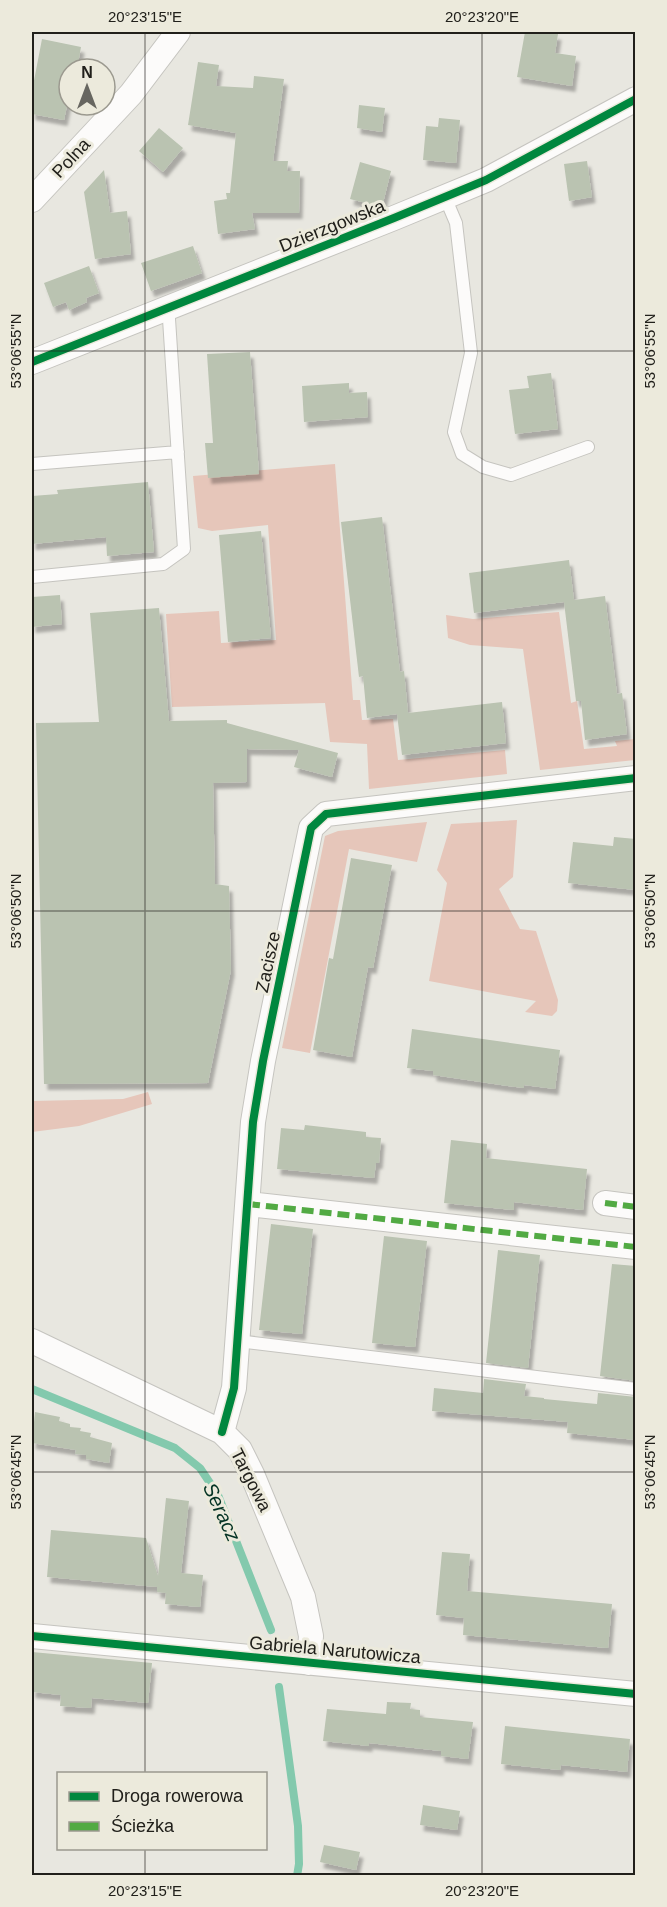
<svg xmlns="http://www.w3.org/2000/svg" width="667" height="1907" font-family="Arial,sans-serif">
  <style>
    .green { fill: #e6c6ba }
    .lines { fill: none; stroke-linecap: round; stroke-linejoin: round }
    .stream { stroke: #83c9ad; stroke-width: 8 }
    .building { fill: #bac3b1; filter: url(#shadow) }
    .service-casing { stroke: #c5c4bf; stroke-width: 14 }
    .minor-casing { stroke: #c5c4bf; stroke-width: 26 }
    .service { stroke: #fcfbfa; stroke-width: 12 }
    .minor { stroke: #fcfbfa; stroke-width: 24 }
    .quiet { stroke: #52aa43; stroke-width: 6; stroke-dasharray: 12 6; stroke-linecap: butt }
    .cycleway-casing { stroke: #eceadc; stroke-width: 11 }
    .cycleway { stroke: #00873e; stroke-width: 8 }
    .ticks { fill: none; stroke: #21201b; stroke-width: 1.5; stroke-opacity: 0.45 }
    .labels { text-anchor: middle; stroke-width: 6; stroke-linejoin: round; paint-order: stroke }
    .street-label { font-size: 18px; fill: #21201b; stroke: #eceadc }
    .water-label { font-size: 20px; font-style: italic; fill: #043324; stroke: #eceadc }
    .neatline { fill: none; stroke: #21201b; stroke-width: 2 }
    .ticks-label { font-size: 15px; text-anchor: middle; fill: #21201b }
  </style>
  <defs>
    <filter id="shadow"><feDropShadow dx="3.5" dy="6" stdDeviation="1.5" flood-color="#0004"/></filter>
  </defs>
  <rect width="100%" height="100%" fill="#e8e7e0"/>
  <path class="green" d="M335 464 353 700H360L362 720 393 719 398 760 505 750 507 774 369 789 367 744 330 742 325 703 172 707 166 614 219 611 221 643 276 640 268 525 212 531 198 528 193 476Z
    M559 612 571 703 577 701 584 749 617 746 615 741 635 739V760L540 770 523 649 470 645 448 638 446 615 473 619Z
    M517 820 513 877 499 889 520 929 536 931 558 1000 557 1011 552 1016 525 1012 536 1001 429 981 447 883 437 870 451 824Z
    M427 822 417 862 349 849 310 1053 282 1048 325 836 338 831Z
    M148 1092 152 1104 79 1126 32 1132V1101L123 1099Z"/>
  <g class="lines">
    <path class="stream" d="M32 1389 175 1448 200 1468 218 1495 271 1630
      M279 1687 298 1826 299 1864 297 1876"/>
  </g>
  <path class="building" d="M525 32 558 34 555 53 576 56 572 86 517 77Z
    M42 39 81 47 77 69H69V96L64 120 32 114V91Z
    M198 62 219 65 216 86 253 88 254 76 284 79 273 161H288L287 171H300L299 213H252L255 229 218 234 214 201 227 199 226 193H230L236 133 188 125Z
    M359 105 385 108 382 132 357 128Z
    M439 118 460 120 456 163 423 160 426 126 438 127Z
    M159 128 183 148 163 172 139 151Z
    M587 161 592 197 569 201 564 164Z
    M360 162 391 171 382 207 350 199Z
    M104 170 110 213 127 211 131 254 95 259 84 192Z
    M193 246 202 273 151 291 141 263Z
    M89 266 99 293 86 298 87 302 69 310 66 302 53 307 44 283Z
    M250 352 259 474 208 478 205 443H213L207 354Z
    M551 373 558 429 515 434 509 390 529 388 527 376Z
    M349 383V393L367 392 368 417 304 422 302 386Z
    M148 482 154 552 107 556 106 537 32 544V496L58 494 57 490Z
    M382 517 400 672 404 671 408 713 502 702 506 743 402 755 397 714 367 718 363 676 359 677 341 522Z
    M261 531 271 638 228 642 219 535Z
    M569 560 574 600 605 596 617 694 622 693 627 734 585 740 581 701H576L564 602 474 613 469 573Z
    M60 595 62 624 32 627V597Z
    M159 608 169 721 227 720V723L338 753 332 777 294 767 299 750 247 749V782L213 783 215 884 229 886 231 970 208 1083 44 1084 36 723 99 722 90 613Z
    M614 837 636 839V890L568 883 573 842 613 846Z
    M351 858 392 865 373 968 368 967 352 1057 313 1050 329 958 333 959Z
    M412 1029 560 1050 555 1089 524 1085V1088L508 1086 433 1075V1071L407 1068Z
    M305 1125 366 1132V1137L381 1138 379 1163H376L374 1178 277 1169 281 1128 304 1130Z
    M451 1140 487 1144 486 1158 587 1169 583 1210 514 1202V1210L444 1203Z
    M271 1224 313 1229 302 1334 259 1330Z
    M384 1236 427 1241 415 1347 372 1343Z
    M498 1250 540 1255 528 1368 486 1363Z
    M612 1264 636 1266V1381L600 1376Z
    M484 1379 526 1384 524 1396 544 1398V1399L597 1404 598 1393 636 1397V1440L567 1433 568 1422 432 1411 434 1388 483 1393Z
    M35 1412 60 1417 59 1421 70 1424V1427L81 1428 80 1431 91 1433 90 1437 112 1443 109 1463 86 1459V1455L75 1454 76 1450 32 1443Z
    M166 1498 189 1501 181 1573 203 1575 200 1607 165 1604 166 1593 157 1592V1587L47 1577 51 1530 146 1538 158 1576Z
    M442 1552 470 1554 467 1591 612 1604 608 1648 463 1635 464 1618 436 1615Z
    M32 1652 152 1663 148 1703 92 1698 91 1708 60 1706 61 1695 32 1692Z
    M387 1702 411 1703 410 1709 420 1710V1717L473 1722 468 1759 441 1756V1751L369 1743V1746L323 1741 327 1709 386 1714Z
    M505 1726 630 1739 627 1772 561 1765 560 1770 501 1764Z
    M423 1805 460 1811 457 1830 420 1825Z
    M324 1845 360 1852 356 1870 320 1862Z"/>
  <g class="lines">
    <g class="service-casing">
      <path id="service" d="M445 197 456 223 471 353 454 432 462 454 483 467 511 475 588 447
        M32 464 178 452
        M32 577 163 564 184 549 169 319 166 308
        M238 1341 636 1389"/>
    </g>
    <g class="minor-casing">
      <path id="minor" d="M32 200 131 94 178 32
        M32 362 394 218 486 180 636 99
        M605 1203 636 1207
        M248 1204 636 1247
        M32 1341 222 1432 240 1450 252 1474 303 1597 311 1636 309 1663
        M222 1432 234 1388 253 1122 263 1061 311 828 326 814 636 778
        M32 1636 636 1694"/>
    </g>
    <use href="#service" class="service"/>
    <use href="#minor" class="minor"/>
    <path class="quiet" d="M605 1203 636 1207
      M248 1204 636 1247"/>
    <g class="cycleway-casing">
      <path id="cycleway" d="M32 362 394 218 486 180 636 99
        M222 1432 234 1388 253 1122 263 1061 311 828 326 814 636 778
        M32 1636 636 1694"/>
    </g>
    <use href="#cycleway" class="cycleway"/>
  </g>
  <path class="ticks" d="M145 32V1774M482 32V1876M32 351H636M32 911H636M32 1472H636M145 1848V1876"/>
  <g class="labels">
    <g class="street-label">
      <text transform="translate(71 158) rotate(-47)" y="6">Polna</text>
      <text transform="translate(332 226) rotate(-22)" y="6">Dzierzgowska</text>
      <text transform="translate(268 962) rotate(-78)" y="6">Zacisze</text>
      <text transform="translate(251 1480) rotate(63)" y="6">Targowa</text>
      <text transform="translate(335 1650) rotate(5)" y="6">Gabriela Narutowicza</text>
    </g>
    <g class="water-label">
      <text transform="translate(222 1512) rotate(65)" y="7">Seracz</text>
    </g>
  </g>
  <rect width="667" height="1907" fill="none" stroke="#eceadc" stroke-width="66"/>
  <rect x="57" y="1772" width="210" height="78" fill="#eceadc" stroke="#9b998f" stroke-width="1.5"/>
  <rect x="69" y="1792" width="30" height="9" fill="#00873e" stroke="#9b998f" stroke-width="1.5"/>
  <text x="111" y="1802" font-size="18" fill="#21201b">Droga rowerowa</text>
  <rect x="69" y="1822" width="30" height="9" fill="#52aa43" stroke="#9b998f" stroke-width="1.5"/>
  <text x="111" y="1832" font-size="18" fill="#21201b">Ścieżka</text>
  <g transform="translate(87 87)"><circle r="28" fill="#eceadc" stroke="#9b998f" stroke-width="1.5"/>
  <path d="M0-4.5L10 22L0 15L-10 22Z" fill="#676660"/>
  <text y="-9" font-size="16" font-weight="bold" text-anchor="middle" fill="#21201b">N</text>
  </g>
  <rect x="33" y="33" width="601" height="1841" class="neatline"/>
  <g class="ticks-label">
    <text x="145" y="22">20°23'15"E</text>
    <text x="482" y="22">20°23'20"E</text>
    <text transform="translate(16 351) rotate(-90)" y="5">53°06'55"N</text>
    <text transform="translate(650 351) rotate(-90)" y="5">53°06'55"N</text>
    <text transform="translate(16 911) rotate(-90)" y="5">53°06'50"N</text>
    <text transform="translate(650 911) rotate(-90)" y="5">53°06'50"N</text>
    <text transform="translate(16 1472) rotate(-90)" y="5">53°06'45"N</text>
    <text transform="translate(650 1472) rotate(-90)" y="5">53°06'45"N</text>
    <text x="145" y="1896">20°23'15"E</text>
    <text x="482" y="1896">20°23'20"E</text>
  </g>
</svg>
